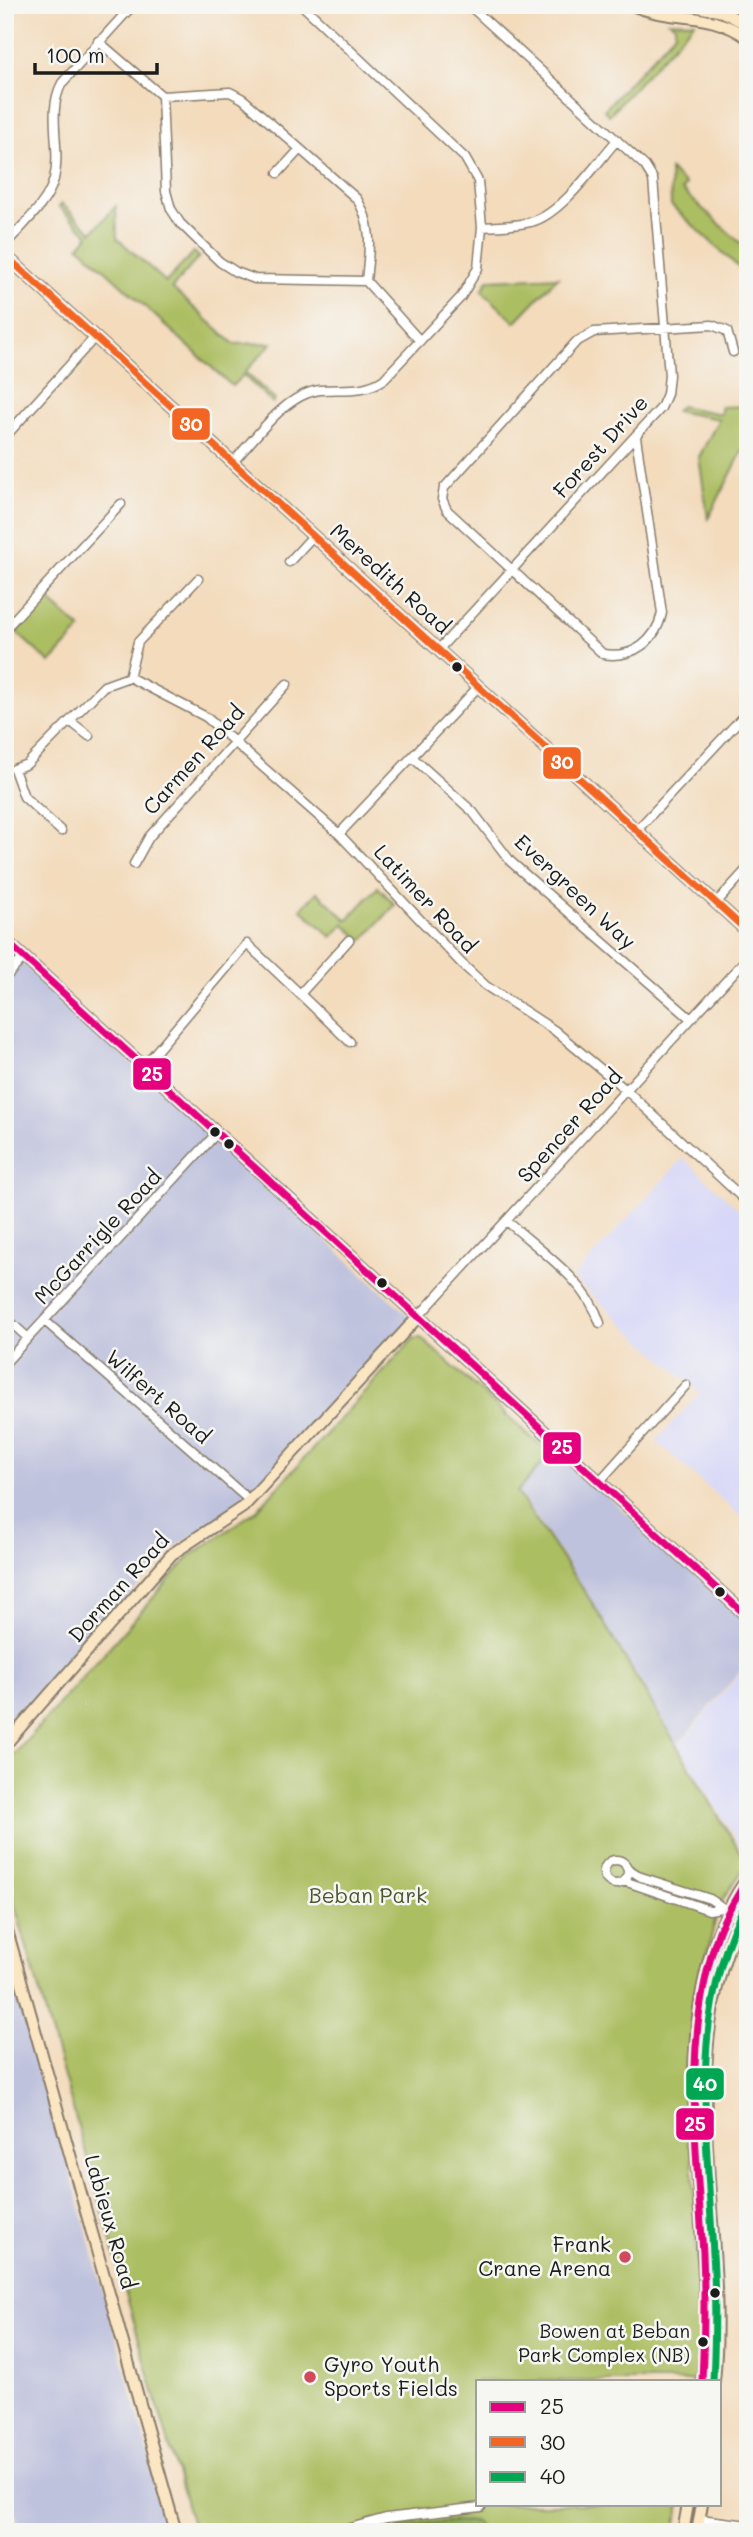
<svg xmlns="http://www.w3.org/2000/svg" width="753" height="2537" font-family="Mali,sans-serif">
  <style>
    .built { fill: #d7d7f8 }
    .industrial { fill: #bfc2dd }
    .green { fill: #acbe62; stroke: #646d3f; stroke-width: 2 }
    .forest { fill: #89a558; stroke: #52603a; stroke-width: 2 }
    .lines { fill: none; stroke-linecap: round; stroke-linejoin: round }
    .street-casing { stroke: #887c6c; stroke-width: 11 }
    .secondary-casing { stroke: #887c6c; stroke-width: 14 }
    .street { stroke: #fff; stroke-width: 8 }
    .secondary { stroke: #fbe6c4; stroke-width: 10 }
    .bus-1-casing { stroke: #f6f6f2; stroke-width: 12 }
    .bus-2-casing { stroke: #f6f6f2; stroke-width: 12 }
    .bus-3-casing { stroke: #f6f6f2; stroke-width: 12 }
    .bus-1 { stroke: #e5007d; stroke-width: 7 }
    .bus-2 { stroke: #f26522; stroke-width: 7 }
    .bus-3 { stroke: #00a651; stroke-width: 7 }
    .bus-dot { fill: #1c1c1c; stroke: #f6f6f2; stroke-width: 2.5 }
    .poi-dot { fill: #d1495b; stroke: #f6f6f2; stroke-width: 2.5 }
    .labels { text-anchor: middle; stroke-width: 5; stroke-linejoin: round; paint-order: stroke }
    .bus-label { font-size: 19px; fill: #1c1c1c; stroke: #f6f6f2; text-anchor: end }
    .street-label { font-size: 21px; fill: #1c1c1c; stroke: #f6f6f2 }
    .park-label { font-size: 21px; fill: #4e5534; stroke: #f6f6f2 }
    .poi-label { font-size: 21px; fill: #1c1c1c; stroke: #f6f6f2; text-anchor: end }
    .line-badge { stroke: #f6f6f2; stroke-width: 2.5 }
    .badge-label { font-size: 19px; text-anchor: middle; font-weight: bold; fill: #fff }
  </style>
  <rect width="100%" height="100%" fill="#f6f6f2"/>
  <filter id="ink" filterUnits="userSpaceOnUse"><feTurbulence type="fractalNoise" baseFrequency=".0143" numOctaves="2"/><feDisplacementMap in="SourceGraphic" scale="14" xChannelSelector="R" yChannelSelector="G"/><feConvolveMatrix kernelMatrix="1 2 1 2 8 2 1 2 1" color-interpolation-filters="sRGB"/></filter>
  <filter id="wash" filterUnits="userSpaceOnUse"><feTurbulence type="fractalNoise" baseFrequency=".00686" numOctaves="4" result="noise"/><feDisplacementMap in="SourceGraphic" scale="28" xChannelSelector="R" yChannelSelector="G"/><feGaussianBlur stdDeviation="1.57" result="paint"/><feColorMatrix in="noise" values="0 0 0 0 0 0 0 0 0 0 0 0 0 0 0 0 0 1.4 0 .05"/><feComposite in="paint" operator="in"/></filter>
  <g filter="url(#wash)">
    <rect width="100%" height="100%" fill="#f3dbbc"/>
    <path class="built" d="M683 1158 748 1218V1523L656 1441 700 1393 573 1278Z
      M748 1664V1860L679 1745Z"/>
    <path class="industrial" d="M5 946 412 1319 239 1506 170 1550 5 1738Z
      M556 1450 748 1622V1662L678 1744 594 1603 518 1490Z
      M5 1943 79 2203 170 2532H21L5 2474Z"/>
    <path class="green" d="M669 21 695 22 609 115 604 110 675 33V25Z
      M670 170 686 185 682 190 748 250V276L671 205Z
      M62 204 92 232 116 206 117 238 166 282 194 252 199 257 172 288 234 344 272 343 245 372 275 400 273 403 243 375 232 386 79 246 89 235 59 207Z
      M558 277 515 322 482 291 488 280Z
      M680 406 721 414V407L748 406V440L708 519 699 457 719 419 675 411Z
      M47 598 81 629 50 663 16 632Z
      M378 887 395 905 362 941 344 924 332 937 301 909 317 892 347 920Z
      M414 1338H421L550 1454 517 1492 593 1604 747 1864 719 1905 700 1983 688 2076 702 2341 696 2381H478V2504H679L675 2532H194L5 1871V1765L190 1556 257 1510Z"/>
    <path class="forest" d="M475 2521 484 2532H384L411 2524Z"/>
  </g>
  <g filter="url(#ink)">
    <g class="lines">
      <g class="street-casing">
        <path id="street" d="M98 41 162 96 166 191 171 209 180 223 220 262 236 272 255 279 366 281 420 341
          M162 96 230 92 243 99 357 199C374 227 369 250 366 281
          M278 173 300 149
          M482 227C498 226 516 226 531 222 561 215 596 164 617 140
          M5 245C21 226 48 204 54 179 62 147 46 113 62 83L133 5
          M5 437 95 337
          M636 437 662 613C656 641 633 659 603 654L447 510 442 499 444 488 576 342 594 332 712 325 727 331 733 352
          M233 462C256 438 285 394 320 390 343 388 362 393 383 380L461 297 478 268 482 227 478 181 465 158 302 5
          M289 562 313 536
          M5 629 121 504
          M439 649 661 408 667 394 669 375 653 179 645 166 469 5
          M129 677 138 642 198 579
          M70 721 89 736
          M412 757 473 812 511 862 691 1019
          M14 769 27 764 104 686 129 677 206 717 339 834 462 964 486 986 554 1030 626 1090 748 1203
          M14 769 24 797 61 831
          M637 830 748 711
          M339 834 479 686
          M134 864 149 837 287 684
          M717 902 748 868
          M5 978 24 957
          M300 994 350 1042
          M143 1067 247 944 300 994 349 940
          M507 1221C539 1250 587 1281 600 1323
          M5 1317 28 1338
          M417 1318 748 957
          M45 1321 249 1500
          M5 1363 216 1134
          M598 1483 686 1385
          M604 1872a12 12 0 1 1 24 0a12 12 0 1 1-24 0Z
          M627 1868 641 1877 710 1899 728 1911
          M624 1881 709 1910 721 1908
          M700 2519 748 2525
          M335 2532 386 2518 481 2507"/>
      </g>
      <g class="secondary-casing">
        <path id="secondary" d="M632 5C673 23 707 9 748 38
          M688 5 723 12 748 25
          M5 255 748 932
          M5 940 748 1617
          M5 1745 172 1554 243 1507 417 1318
          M5 1923 176 2532
          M702 2381C720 2224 649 2014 748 1877
          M714 2381C730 2224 667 2051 748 1905
          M683 2532 688 2504
          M697 2532 702 2504"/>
      </g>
      <use href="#street" class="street"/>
      <use href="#secondary" class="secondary"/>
      <g class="bus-1-casing">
        <path id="bus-1" d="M5 940 748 1617
          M702 2381C704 2338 705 2296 703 2253 696 2146 682 2037 718 1934 724 1915 738 1896 748 1877"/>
      </g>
      <g class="bus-2-casing">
        <path id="bus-2" d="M5 255 748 932"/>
      </g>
      <g class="bus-3-casing">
        <path id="bus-3" d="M713 2381C715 2339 716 2296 713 2254 707 2131 687 2012 748 1899"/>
      </g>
      <use href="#bus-1" class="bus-1"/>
      <use href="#bus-2" class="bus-2"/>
      <use href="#bus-3" class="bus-3"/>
    </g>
  </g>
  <g class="bus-dot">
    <circle cx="457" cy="667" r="6"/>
    <circle cx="215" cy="1132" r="6"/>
    <circle cx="229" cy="1144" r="6"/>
    <circle cx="382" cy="1283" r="6"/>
    <circle cx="720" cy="1592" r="6"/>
    <circle cx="715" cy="2293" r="6"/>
    <circle cx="703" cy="2342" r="6"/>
  </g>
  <g class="poi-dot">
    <circle cx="625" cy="2257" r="7"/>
    <circle cx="310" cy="2377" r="7"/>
  </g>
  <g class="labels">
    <g class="bus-label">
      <text x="690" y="2338">Bowen at Beban<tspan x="690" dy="24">Park Complex (NB)</tspan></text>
    </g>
    <g class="street-label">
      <text transform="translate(601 447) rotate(-48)" y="7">Forest Drive</text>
      <text transform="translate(390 579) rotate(42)" y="7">Meredith Road</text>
      <text transform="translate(194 760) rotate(-48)" y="7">Carmen Road</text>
      <text transform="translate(575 892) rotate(43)" y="7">Evergreen Way</text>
      <text transform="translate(425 899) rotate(47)" y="7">Latimer Road</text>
      <text transform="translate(570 1126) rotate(-48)" y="7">Spencer Road</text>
      <text transform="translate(98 1237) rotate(-47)" y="7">McGarrigle Road</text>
      <text transform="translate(158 1397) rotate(41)" y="7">Wilfert Road</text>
      <text transform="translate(119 1588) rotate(-48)" y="7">Dorman Road</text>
      <text transform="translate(110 2222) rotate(74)" y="7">Labieux Road</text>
    </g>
    <g class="park-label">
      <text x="368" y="1903">Beban Park</text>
    </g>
    <g class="poi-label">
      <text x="611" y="2252">Frank<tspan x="611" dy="24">Crane Arena</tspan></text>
      <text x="324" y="2372" text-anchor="start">Gyro Youth<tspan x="324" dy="24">Sports Fields</tspan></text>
    </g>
  </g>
  <g class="line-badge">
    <rect x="171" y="407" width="40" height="34" rx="7" fill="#f26522"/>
    <rect x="542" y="746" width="40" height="34" rx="7" fill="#f26522"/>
    <rect x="132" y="1057" width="40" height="34" rx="7" fill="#e5007d"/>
    <rect x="542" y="1431" width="40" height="34" rx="7" fill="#e5007d"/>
    <rect x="685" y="2067" width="40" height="34" rx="7" fill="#00a651"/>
    <rect x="675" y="2107" width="40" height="34" rx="7" fill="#e5007d"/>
  </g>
  <g class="badge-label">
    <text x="191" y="431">30</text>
    <text x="562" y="769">30</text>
    <text x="152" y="1081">25</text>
    <text x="562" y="1454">25</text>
    <text x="705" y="2091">40</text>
    <text x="695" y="2131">25</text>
  </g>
  <rect width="753" height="2537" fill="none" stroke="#f6f6f2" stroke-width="28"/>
  <rect x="476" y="2380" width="245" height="126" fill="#f6f6f2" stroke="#9f9f9c" stroke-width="2"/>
  <rect x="490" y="2402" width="35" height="10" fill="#e5007d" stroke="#9f9f9c" stroke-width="2"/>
  <text x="540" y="2414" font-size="21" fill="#1c1c1c">25</text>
  <rect x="490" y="2437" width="35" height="10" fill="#f26522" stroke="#9f9f9c" stroke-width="2"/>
  <text x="540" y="2450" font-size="21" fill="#1c1c1c">30</text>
  <rect x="490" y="2472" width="35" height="10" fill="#00a651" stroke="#9f9f9c" stroke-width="2"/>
  <text x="540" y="2484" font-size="21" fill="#1c1c1c">40</text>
  <path d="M35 63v10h122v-10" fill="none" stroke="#1c1c1c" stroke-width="3.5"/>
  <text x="46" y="63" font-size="21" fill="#1c1c1c" stroke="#f6f6f2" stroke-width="5" paint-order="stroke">100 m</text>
</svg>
